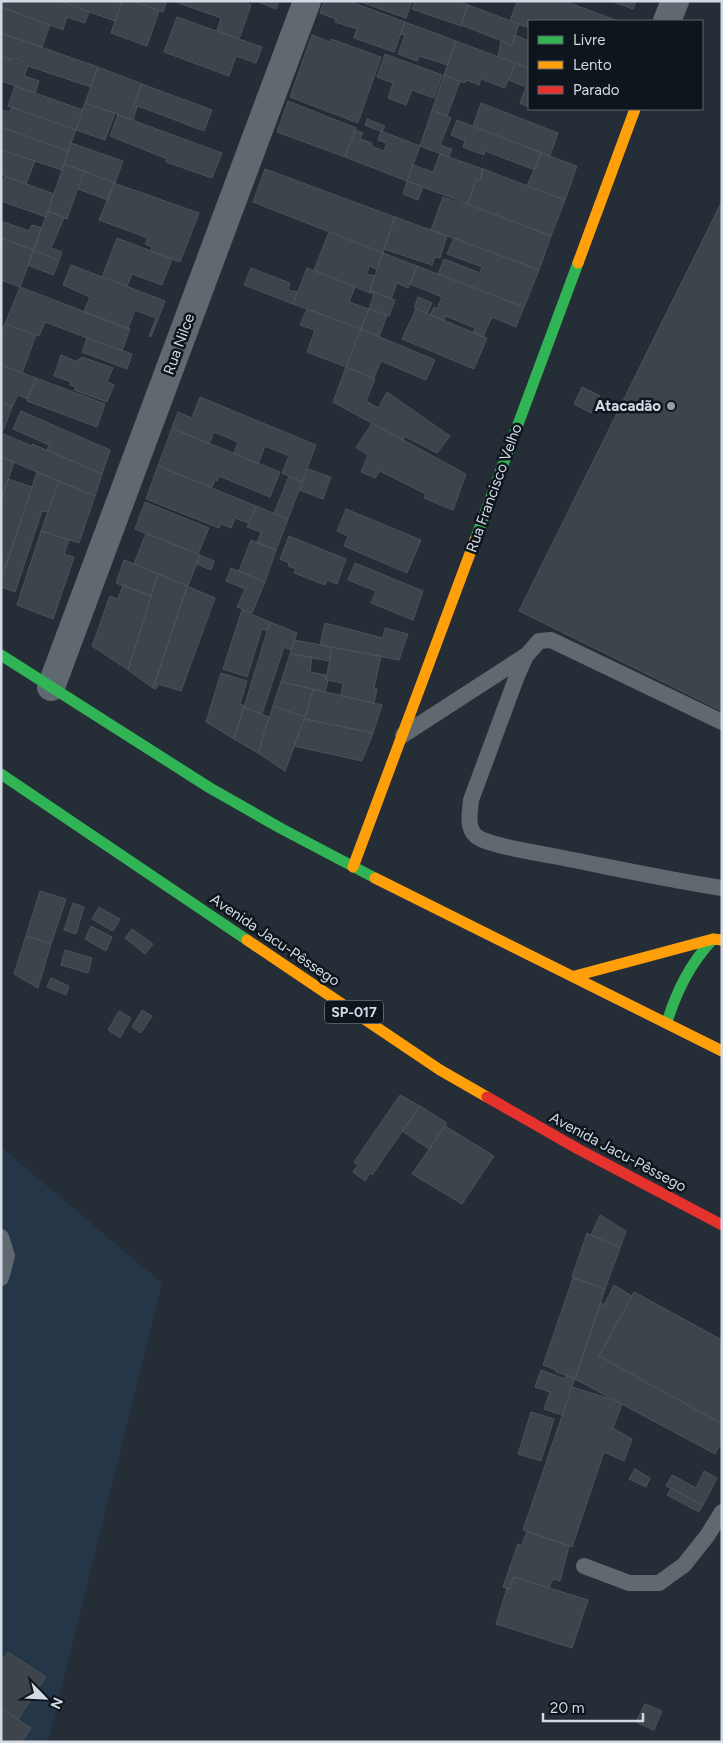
<svg xmlns="http://www.w3.org/2000/svg" width="723" height="1743" font-family="Figtree,sans-serif">
  <style>
    .built { fill: #243648 }
    .building { fill: #3e444b; stroke: #4b525a }
    .lines { fill: none; stroke-linecap: round; stroke-linejoin: round }
    .lane { stroke: #606870; stroke-width: 16 }
    .street { stroke: #606870; stroke-width: 28 }
    .fast { stroke: #30b455; stroke-width: 11 }
    .slow { stroke: #ff9f0a; stroke-width: 11 }
    .jam { stroke: #e5322d; stroke-width: 11 }
    .poi-dot { fill: #959ea8; stroke: #0e151c; stroke-width: 2 }
    .labels { text-anchor: middle; stroke-width: 5; stroke-linejoin: round; paint-order: stroke }
    .shield { fill: #0e151c; stroke: #97a0a9; stroke-width: 1 }
    .shield-label { font-size: 14px; font-weight: bold; fill: #d2dbe5 }
    .street-label { font-size: 15px; fill: #d2dbe5; stroke: #0e151c }
    .poi-label { font-size: 15px; font-weight: bold; fill: #d2dbe5; stroke: #0e151c; text-anchor: end }
  </style>
  <rect width="100%" height="100%" fill="#252d36"/>
  <path class="built" d="M1 1147 162 1283 48 1742H1Z"/>
  <path class="building" d="M1 1H59L89 12 85 23 67 17 63 30 1 7Z
    M59 1H122L115 21Z
    M122 1H132L159 11 147 46 111 33Z
    M132 1H167L163 12Z
    M173 1H242L251 5 239 39 217 31 221 18Z
    M256 1H279L276 9Z
    M324 1H349L405 22 394 52 354 38 357 29 335 22 336 19 320 13Z
    M358 1H412L406 18Z
    M415 1H457L468 5 461 26 412 9Z
    M517 1H564L618 21H529V28L510 21Z
    M611 1H636L633 9Z
    M468 5 519 24 512 45 461 25Z
    M1 7 50 25 42 47 1 33Z
    M177 17 262 47 256 63 236 56 229 76 164 52Z
    M405 22 456 41 448 65 419 56 417 61 398 54 405 35 401 34Z
    M1 33 98 67 91 87 28 66 27 64 12 58V60L1 56Z
    M312 35 330 42 331 39 381 57 358 123 290 97Z
    M515 35 529 41V68L498 57 501 41 512 45Z
    M456 41 515 63 505 88 481 79 479 85 466 80 465 83 444 75Z
    M385 54 442 75 434 98 412 90 406 105 388 98 393 83 377 77Z
    M1 56 28 66 24 76 39 81 35 93 1 81Z
    M515 63 529 68V107L520 103 526 87 509 80Z
    M98 67 142 84 133 106 137 107 133 120 85 103Z
    M444 75 460 81 447 116 432 110Z
    M142 84 212 110 204 131 138 106 137 107 133 106Z
    M15 86 83 110 76 130 8 106Z
    M288 101 356 128 345 157 277 132Z
    M85 103 115 113 105 140 76 130Z
    M481 103 558 133 550 156 473 126Z
    M12 107 76 130 68 151 1 127V110L9 112Z
    M432 110 451 118 440 145 452 149 449 157 420 146Z
    M118 115 222 153 212 178 166 162 167 159 110 136Z
    M367 119 385 126 382 132 365 125Z
    M457 120 541 153 535 170 485 151 484 155 463 147 465 141 451 135Z
    M1 127 68 151 62 170 1 150Z
    M355 130 363 133 360 139 372 143 371 146 384 151 387 143 378 140 381 131 420 146 407 181 345 157Z
    M71 143 123 161 115 183 64 164Z
    M1 150 35 161 26 184 2 175Z
    M541 153 577 166 565 200 527 186Z
    M440 154 483 169 480 180 476 179 468 204 407 181 413 165 433 172Z
    M64 164 84 171 67 219 48 211Z
    M265 169 395 217 383 253 253 202Z
    M483 169 565 200 551 236 468 204 476 179 480 180Z
    M84 171 114 183 108 200 78 189Z
    M5 176 54 194 46 217 1 201V187Z
    M407 181 423 187 418 200 403 194Z
    M114 183 199 213 180 262 151 251 152 247 145 244 148 238 99 220Z
    M443 197 463 204 464 203 551 236 539 270 431 230Z
    M722 201V711L519 611Z
    M48 211 64 218 51 248 62 252 59 260 33 250Z
    M395 217 447 236 440 258 435 257 432 265 384 249Z
    M1 221 29 231 32 225 42 228 34 250 1 238Z
    M329 232 383 253 377 269 369 266 367 274 375 276 370 293 314 270Z
    M1 238 34 250 20 287 1 280Z
    M117 238 172 259 162 285 132 274 127 286 102 277Z
    M454 238 539 270 524 307 438 274 444 259 480 273 482 267 447 254Z
    M33 250 59 261 53 275 28 265Z
    M383 253 417 266 408 288 397 283 391 299 370 290Z
    M71 265 165 301 151 337 149 336 156 318 135 310 128 329 84 312 90 297 63 285Z
    M417 266 524 307 516 327 492 317 483 337 473 333 475 328 446 316 444 320 430 315 434 307 437 309 442 297 410 284Z
    M251 268 290 283 288 290 297 292 293 304 244 285Z
    M307 268 355 287 349 302 369 309 361 329 293 304Z
    M20 287 130 329 122 351 45 322 39 336 5 324Z
    M370 290 395 300 389 316 369 309 374 294 370 293Z
    M418 297 432 303 427 314 414 308Z
    M307 309 361 329 346 367 307 352 315 330 300 325Z
    M369 309 387 315 379 337 361 329Z
    M416 309 487 338 474 369 402 339Z
    M5 324 36 335 22 373 1 365V334Z
    M361 329 435 360 426 380 381 361 374 378 346 367Z
    M87 338 132 354 127 369 82 352Z
    M61 355 78 362V359L80 360 82 357 113 368 107 382 114 385 107 402 74 390 76 387 70 385 71 382 54 376Z
    M1 365 36 378 27 399 18 395 12 407 1 402Z
    M346 367 375 379 366 401 378 408 387 392 450 436 437 453 404 436 403 440 333 402Z
    M36 378 105 404 97 427 27 401Z
    M582 387 600 396 591 413 574 404Z
    M200 397 316 445 302 482 282 473 289 456 265 446 258 464 234 453 238 442 214 432 209 444 172 428 178 412 192 418Z
    M1 402 12 407 3 431 1 430Z
    M21 411 110 450 102 474 47 450 49 445 13 429Z
    M372 423 466 474 453 510 424 498 426 494 380 471 375 478 361 472 368 455 356 448Z
    M172 428 280 472 270 497 219 476 217 481 215 480 212 487 158 466Z
    M1 433 32 446V444L102 474 95 496 1 457Z
    M1 457 14 462 2 499H1Z
    M158 466 256 506 248 523 235 518 231 528 221 524 219 528 146 499Z
    M308 469 331 477 323 499 300 490Z
    M37 472 59 481 48 512 42 511 15 592 1 587V579Z
    M289 476 302 482 288 519 274 513Z
    M8 479 32 487 2 578 1 501Z
    M59 481 95 496 79 543 41 531Z
    M145 502 209 528 198 554 135 529Z
    M256 506 288 519 276 550 257 543 261 532 247 527Z
    M346 509 421 540 407 573 344 546 348 536 337 531Z
    M41 531 69 540 64 554 74 557 53 619 17 605Z
    M146 533 200 555 188 586 134 564Z
    M289 536 346 559 337 584 327 580 325 585 294 573 296 569 288 566 289 563 280 559Z
    M251 540 276 550 265 582 239 571Z
    M200 555 214 561 211 570 197 564Z
    M124 560 158 574 151 596 116 583Z
    M355 563 423 591 413 620 371 603 376 591 348 580Z
    M231 568 265 582 252 613 237 607 245 589 226 581Z
    M158 574 187 586 153 688 128 670Z
    M123 585 151 596 128 670 92 646 110 596 118 599Z
    M187 586 215 598 181 691 158 684 156 689 153 688Z
    M242 610 270 622 267 631 262 629 247 677 223 669Z
    M270 622 297 633 291 650 284 647 262 714 244 707Z
    M325 623 383 638 385 628 408 634 399 660 320 645Z
    M294 640 332 647 329 661 290 654Z
    M332 647 381 656 374 688 377 689 374 703 341 696 343 683 326 680Z
    M290 654 312 657 310 672 326 675V680L328 681 325 692 281 682Z
    M221 673 247 681 240 704 244 706 234 739 206 722Z
    M281 682 313 689 305 717 273 706Z
    M313 689 382 705 373 733 305 719Z
    M273 706 305 717 285 771 258 753Z
    M244 707 269 717 258 753 234 739Z
    M304 719 373 733 362 761 294 746Z
    M40 891 66 899 51 944 26 936Z
    M73 903 84 907 76 934 64 930Z
    M99 907 120 919 113 931 92 919Z
    M91 926 112 937 106 951 85 939Z
    M132 929 153 944 145 954 125 938Z
    M26 936 51 944 38 988 14 974Z
    M65 950 92 958 88 973 61 965Z
    M51 978 69 986 66 995 47 987Z
    M142 1010 152 1016 141 1033 132 1027Z
    M119 1011 131 1018 120 1038 108 1030Z
    M400 1095 420 1106 372 1175 370 1173 365 1181 353 1172 358 1165 354 1162Z
    M420 1106 447 1123 429 1149 402 1131Z
    M445 1126 494 1156 462 1204 412 1174Z
    M600 1215 626 1231 620 1248 591 1235Z
    M587 1233 620 1248 605 1289 572 1277Z
    M573 1278 605 1289 575 1378 556 1372V1370L543 1365Z
    M614 1285 632 1296 599 1356 722 1424V1442L715 1454 575 1379 601 1303 604 1305Z
    M634 1292 722 1340V1424L599 1356Z
    M541 1370 565 1379 566 1375 575 1378 562 1415 544 1409 550 1392 535 1387Z
    M572 1387 614 1400 622 1404 613 1428 632 1439 624 1461 604 1452 572 1547 523 1530Z
    M531 1412 554 1419 541 1461 518 1454Z
    M635 1469 650 1478 646 1487 629 1479Z
    M704 1471 717 1478 703 1505 666 1486 672 1475 696 1488Z
    M671 1488 703 1505 699 1512 667 1495Z
    M527 1531 569 1546 560 1581 553 1579 549 1588 514 1577 509 1589 503 1587 518 1544 522 1545Z
    M514 1577 588 1600 572 1648 496 1624 507 1588 509 1589Z
    M8 1652 46 1677 18 1719 1 1708V1661Z
    M645 1704 662 1711 654 1730 636 1722Z
    M1 1708 31 1728 22 1742H1Z"/>
  <g class="lines">
    <path class="lane" d="M722 722 551 640 539 641 526 656 517 676 471 800C470 812 466 827 476 836 486 845 538 853 553 856 610 867 665 879 722 888
      M403 735 525 656
      M1 1237 7 1256 1 1278
      M584 1566 629 1583H659L684 1565 707 1536 722 1512"/>
    <path class="street" d="M667 21 675 1
      M51 687 307 1"/>
    <path class="fast" d="M475 540 578 263
      M1 655 210 788 282 829 375 878
      M1 774 247 940
      M667 1022C677 990 690 964 713 939"/>
    <path class="slow" d="M578 263 635 109
      M353 867 475 540
      M375 878 722 1051
      M247 940 440 1070 487 1097
      M575 976 713 939 722 940"/>
    <path class="jam" d="M487 1097 578 1149 722 1225"/>
  </g>
  <circle class="poi-dot" cx="671" cy="406" r="5"/>
  <g class="labels">
    <rect class="shield" x="325" y="1000.5" width="58" height="23" rx="4"/>
    <g class="shield-label">
      <text x="354" y="1017">SP-017</text>
    </g>
    <g class="street-label">
      <text transform="translate(179 344) rotate(-70)" y="5">Rua Nilce</text>
      <text transform="translate(494 488) rotate(-70)" y="5">Rua Francisco Velho</text>
      <text transform="translate(275 940) rotate(34)" y="5">Avenida Jacu-Pêssego</text>
      <text transform="translate(618 1152) rotate(28)" y="5">Avenida Jacu-Pêssego</text>
    </g>
    <g class="poi-label">
      <text x="661" y="411">Atacadão</text>
    </g>
  </g>
  <rect width="723" height="1743" fill="none" stroke="#d2dbe5" stroke-width="5"/>
  <rect x="528" y="20" width="175" height="90" fill="#0e151c" stroke="#5c646c"/>
  <rect x="538" y="36" width="25" height="8" fill="#30b455" stroke="#5c646c"/>
  <text x="573" y="45" font-size="15" fill="#d2dbe5">Livre</text>
  <rect x="538" y="61" width="25" height="8" fill="#ff9f0a" stroke="#5c646c"/>
  <text x="573" y="70" font-size="15" fill="#d2dbe5">Lento</text>
  <rect x="538" y="86" width="25" height="8" fill="#e5322d" stroke="#5c646c"/>
  <text x="573" y="95" font-size="15" fill="#d2dbe5">Parado</text>
  <g transform="translate(45 1698) rotate(114)" stroke="#0e151c" stroke-width="4" paint-order="stroke">
  <path d="M0-4L9 19L0 12L-9 19Z" fill="#d2dbe5"/>
  <text y="-8" font-size="14" font-weight="bold" text-anchor="middle" fill="#d2dbe5">N</text>
  </g>
  <path d="M543 1713v8h100v-8" fill="none" stroke="#d2dbe5" stroke-width="2.5"/>
  <text x="550" y="1713" font-size="15" fill="#d2dbe5" stroke="#0e151c" stroke-width="4" paint-order="stroke">20 m</text>
</svg>
